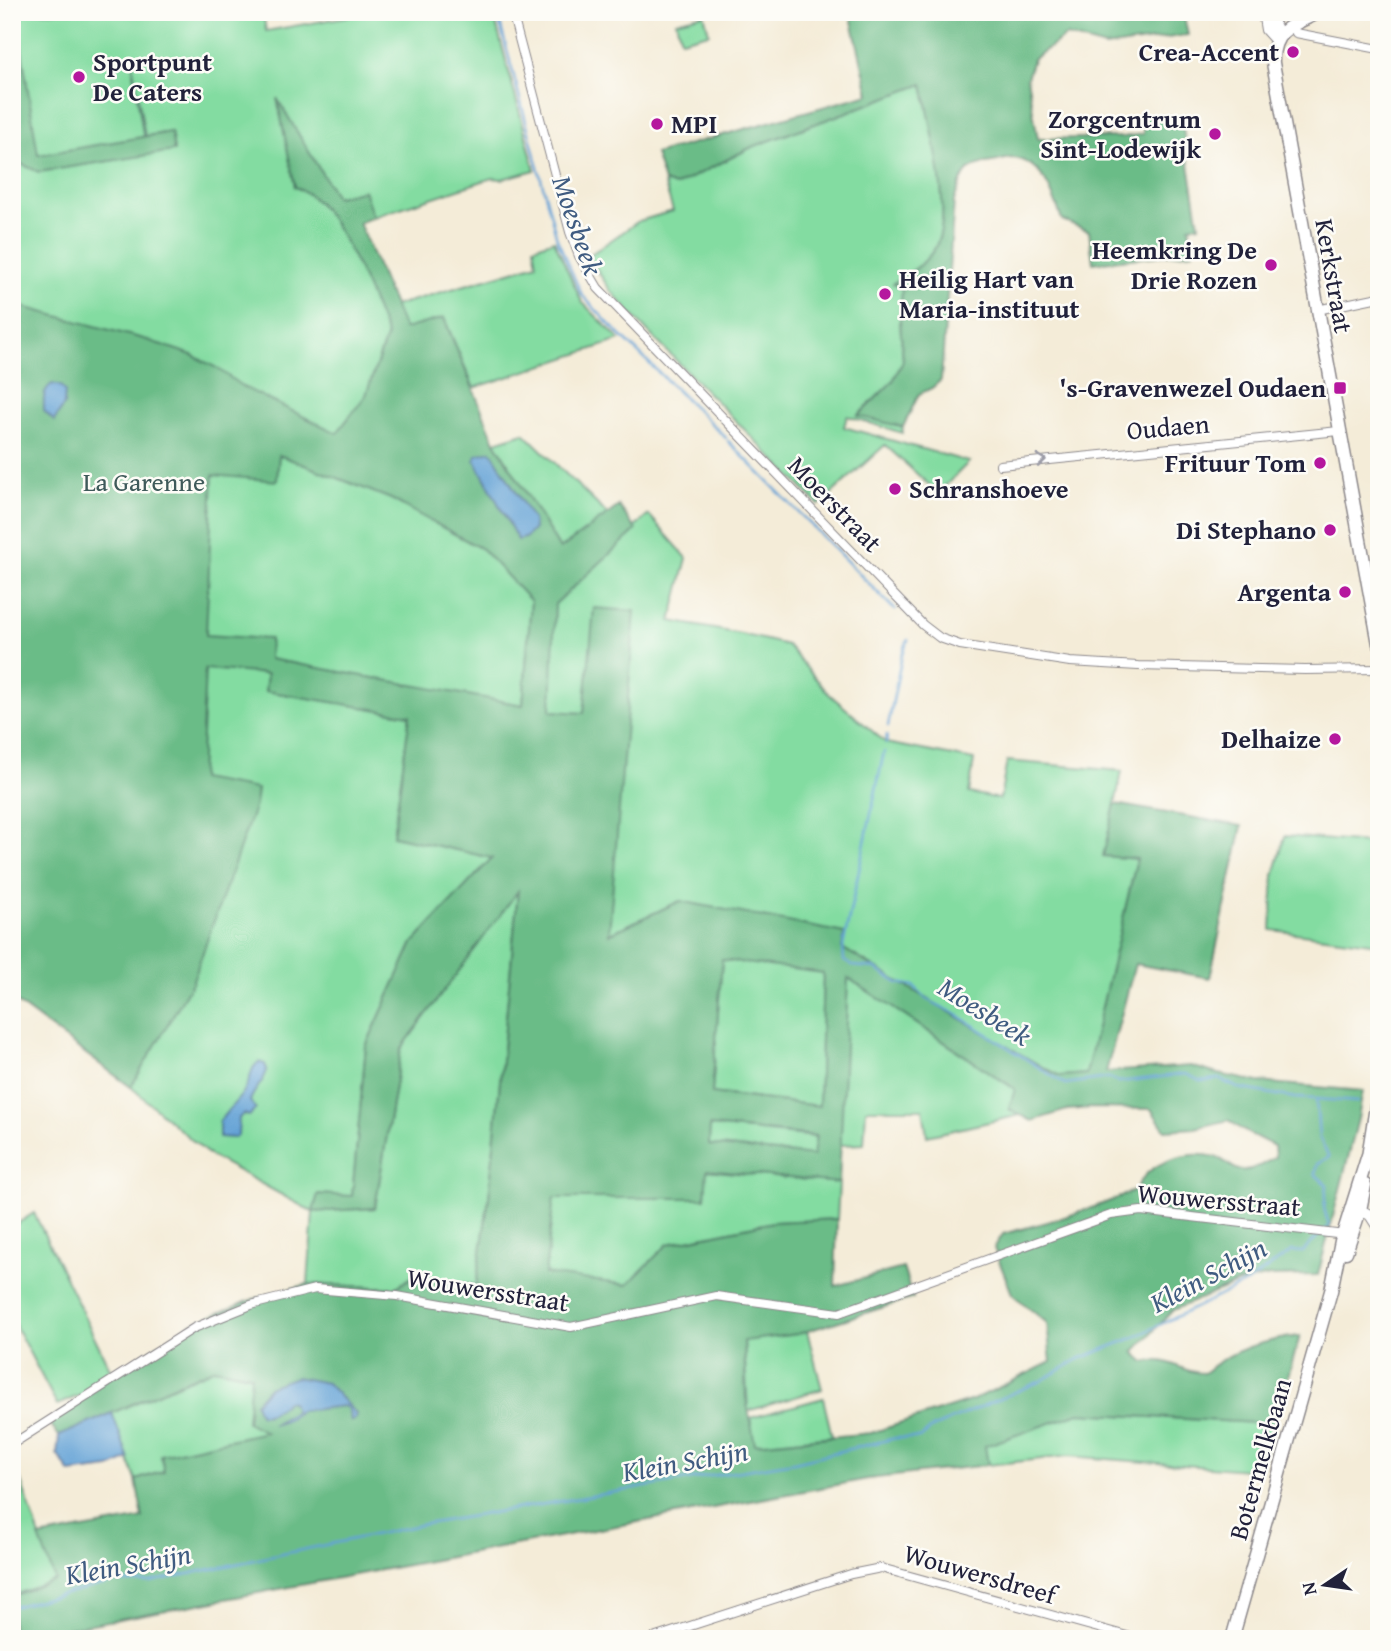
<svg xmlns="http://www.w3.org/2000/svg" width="1391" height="1651" font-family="'Gentium Book Plus',serif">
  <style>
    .green { fill: #83dca1; stroke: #527f6e; stroke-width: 2 }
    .forest { fill: #6abc87; stroke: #466f61; stroke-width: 2; fill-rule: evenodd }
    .water { fill: #64a2d6; stroke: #436288; stroke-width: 2 }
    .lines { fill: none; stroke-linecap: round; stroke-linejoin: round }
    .stream { stroke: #64a2d6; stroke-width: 2.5 }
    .minor-casing { stroke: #8b878a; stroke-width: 10 }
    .tertiary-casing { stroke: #8b878a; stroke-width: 12 }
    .secondary-casing { stroke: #8b878a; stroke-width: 15 }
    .minor { stroke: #fff; stroke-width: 8 }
    .tertiary { stroke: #fff; stroke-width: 10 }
    .secondary { stroke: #fff; stroke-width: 12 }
    .oneway { stroke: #9c9ca7 }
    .poi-dot { fill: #b5179e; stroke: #fdfcf7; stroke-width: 2.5 }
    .labels { text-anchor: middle; stroke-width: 5; stroke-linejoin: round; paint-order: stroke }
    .poi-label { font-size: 26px; font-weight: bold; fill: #22223b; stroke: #fdfcf7; text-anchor: end }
    .street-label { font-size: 26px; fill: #22223b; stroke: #fdfcf7 }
    .park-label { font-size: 26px; fill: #3f5a5a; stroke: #fdfcf7 }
    .water-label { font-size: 28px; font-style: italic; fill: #405c81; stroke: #fdfcf7 }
  </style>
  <rect width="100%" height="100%" fill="#fdfcf7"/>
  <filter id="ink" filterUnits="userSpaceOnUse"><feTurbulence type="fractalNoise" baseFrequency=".0143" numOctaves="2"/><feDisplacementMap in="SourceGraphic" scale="14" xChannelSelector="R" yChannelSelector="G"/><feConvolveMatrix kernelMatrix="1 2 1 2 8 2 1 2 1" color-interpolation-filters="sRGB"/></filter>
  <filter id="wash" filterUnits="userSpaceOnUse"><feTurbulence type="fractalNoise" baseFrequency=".00686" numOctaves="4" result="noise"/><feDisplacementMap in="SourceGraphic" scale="28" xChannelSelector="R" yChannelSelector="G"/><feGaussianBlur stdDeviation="1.57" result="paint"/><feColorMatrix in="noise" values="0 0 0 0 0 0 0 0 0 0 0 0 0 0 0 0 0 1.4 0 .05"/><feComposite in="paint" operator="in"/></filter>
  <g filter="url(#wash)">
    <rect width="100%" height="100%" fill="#f4ecd8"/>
    <path class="green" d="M13 12H263L266 31 373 12H493L535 170 502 179 492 178 373 217 364 191 336 197 278 101 295 187C338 202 369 295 387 335L366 395 337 433 279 454 391 499 482 549 531 601 523 706 269 659 265 691 410 715 393 836 492 858 413 943 366 1046 352 1197 318 1194 313 1212 375 1208 401 1049 518 889 489 1198 476 1286 412 1277 395 1288 308 1284 313 1212 209 1155 131 1087 12 999V160L39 172 174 151 171 132 145 136 132 62 144 141 37 158Z
      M704 14 709 33 681 40 676 21Z
      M923 84C931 126 949 193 940 234 936 258 912 272 893 283L902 289 900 321 903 361 893 381 858 415 903 427 902 433 847 416 844 427 969 462 938 493 885 445 819 505 647 331 610 290 588 256 639 221 673 211 664 182 676 186 752 147Z
      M554 240 582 302 620 340 474 388 444 318 404 330 394 306 537 264 534 247Z
      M524 433 608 515 560 549 495 442Z
      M649 515 687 558 671 621 741 634 787 645 828 693 886 743 974 760 969 793 1000 799 1007 761 1122 771 1104 856 1137 858 1087 1074 1060 1076 1044 1068 842 948 845 934 680 901 608 934 595 608 584 713 550 711 555 604 635 530 633 528Z
      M1285 836 1379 844V944L1271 930 1274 875Z
      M722 959 823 972 819 1106 712 1093Z
      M848 978 1016 1090 1009 1109 1020 1115 927 1136 923 1109H866L864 1144 840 1145Z
      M710 1126 816 1137 813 1156 708 1145Z
      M706 1170 839 1183 837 1219 773 1222 668 1244 628 1285 545 1275 553 1198H705Z
      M34 1213 113 1375 83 1394 57 1405 12 1320V1227Z
      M807 1331 822 1389 748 1411 744 1340Z
      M215 1368 252 1376 247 1422 266 1432 161 1455 164 1471 136 1480 112 1413Z
      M823 1398 832 1436 754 1444 750 1418Z
      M1079 1413 1274 1424 1260 1471 1068 1456 988 1465 984 1446Z
      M12 1456 55 1580 12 1596Z"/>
    <path class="forest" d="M12 12H16L38 155 171 132 174 151 39 172 12 160Z
      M850 12H1183L1188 35 1105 47 1066 36 1033 59 1027 78 1038 139 1123 137 1143 134V117L1181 116 1199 225 1189 226 1193 252 1093 263 1089 231 1062 220C1054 197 1043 162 1014 158 1007 158 999 161 992 162 963 166 963 175 954 201L941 380 932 388 919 394 903 427 858 416 893 381 903 361 900 321 902 289 893 284C912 272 935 258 940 235 949 199 930 122 923 84L752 147 675 186 664 182 655 154 869 94Z
      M277 98 336 197 364 190 373 217 359 223 404 329 444 318 495 442 560 549 619 506 636 530 555 604 551 711 584 713 594 608 635 611 609 934 680 901 845 933 842 948 1044 1068 1060 1076 1086 1074 1137 859 1103 856 1115 804 1242 826 1210 978 1135 964 1106 1072 1191 1066 1214 1073 1258 1082 1363 1091 1358 1119 1318 1275 1270 1276 1238 1283 1173 1310 1134 1352 1145 1362C1171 1356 1180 1373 1204 1373 1231 1349 1265 1340 1300 1336L1274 1424 1079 1413 985 1446 988 1465 868 1479 12 1639V1596L55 1580 39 1537 143 1518 136 1480 164 1471 161 1455 265 1432 247 1422 251 1375 215 1368 59 1436 48 1421 85 1397 83 1394 192 1324 251 1300 308 1284 395 1288 412 1277 476 1285 489 1198 518 891 401 1049 375 1208 313 1212 318 1194 352 1196 366 1046 413 943 492 858 393 836 410 715 265 691 267 674 205 669 200 779 257 789 255 805 192 983 131 1087 12 999V304L144 339 192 355 217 368 243 387 337 433 366 395 387 335C369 295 337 201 295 187ZM279 455 391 499 482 549 531 601 523 705 269 659 270 639 206 635 213 475 277 481ZM722 960 823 973 819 1106 712 1093ZM848 978 1015 1089 1009 1109 1032 1121 1067 1110 1092 1108 1151 1109 1165 1130 1195 1128 1229 1120 1242 1130 1274 1146 1275 1157C1265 1163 1252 1172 1239 1170 1231 1168 1224 1159 1215 1157 1188 1150 1146 1162 1136 1190 1093 1210 1049 1222 1003 1234L994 1248 1012 1294 1047 1323 1051 1362 973 1400 871 1433 755 1444 746 1398 744 1341 798 1334 913 1298 903 1268 835 1286 837 1219 773 1222 668 1244 627 1285 545 1274 554 1198H705L707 1170 839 1183ZM710 1126 816 1136 813 1156 709 1145Z"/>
    <path class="water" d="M52 384 61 386 65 391 64 405 54 421 44 411C44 399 42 391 52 384Z
      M491 451 533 520 534 529 525 538 518 540 515 535 475 460 476 455Z
      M259 1062 265 1064 267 1070C264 1083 254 1089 250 1101L256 1109 249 1116 244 1114 239 1118 238 1135 234 1138 219 1137V1122C228 1108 243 1098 249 1081 252 1073 251 1067 259 1062Z
      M296 1377 327 1383 356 1414 355 1419 351 1421 348 1409 344 1406 300 1411 285 1421 272 1425 295 1411 292 1402 287 1401C278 1408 270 1417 259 1414L255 1403 270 1386Z
      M112 1413 129 1459 110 1468 70 1473 57 1454 59 1436Z"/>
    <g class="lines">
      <path class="stream" d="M497 12 557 239 582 295 612 327 726 438
        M728 441 895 610
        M888 726 902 655 908 640
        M886 743 887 735
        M884 752 843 946 844 961 853 966 874 968 898 983 914 986 926 999 956 1014 1065 1084 1108 1078 1119 1082 1186 1074 1200 1081 1219 1079 1238 1088 1295 1098 1316 1099
        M1326 1228 1329 1226 1324 1208 1327 1185 1315 1174 1317 1164 1329 1157 1319 1137 1316 1099 1358 1102
        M12 1607 113 1582H150L420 1525 794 1462 896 1438H920L932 1428 1041 1381 1079 1359 1133 1338 1250 1281 1292 1251 1303 1252 1320 1234"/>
    </g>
  </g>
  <g filter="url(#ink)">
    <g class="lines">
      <g class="minor-casing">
        <path id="minor" d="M512 12 570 232 579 256 598 288 923 625 940 638 960 645 1070 662 1138 666 1305 670 1379 669
          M1292 25 1296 33 1379 49
          M1317 310 1379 297
          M1000 465 1339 431
          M14 1443 194 1328 251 1305 315 1289 397 1296 571 1327 716 1296 839 1313 1111 1215 1141 1211 1345 1235
          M650 1639 851 1574 881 1568 1138 1639"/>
      </g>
      <g class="tertiary-casing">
        <path id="tertiary" d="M1263 12 1266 30 1276 41
          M1266 12 1276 27V41
          M1360 1210 1370 1215 1379 1229"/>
      </g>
      <g class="secondary-casing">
        <path id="secondary" d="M1320 12C1294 24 1271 30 1273 63L1379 644
          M1367 1163 1379 1088
          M1346 1252 1360 1210 1365 1185
          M1232 1639 1331 1291 1341 1241 1368 1155"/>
      </g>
      <use href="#minor" class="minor"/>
      <use href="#tertiary" class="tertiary"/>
      <use href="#secondary" class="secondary"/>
    </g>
    <defs><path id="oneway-chevron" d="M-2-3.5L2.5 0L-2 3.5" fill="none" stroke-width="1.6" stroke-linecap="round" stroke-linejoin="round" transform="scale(1.75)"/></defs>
    <use class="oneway" href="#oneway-chevron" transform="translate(1041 460) rotate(-5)"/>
  </g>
  <g class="poi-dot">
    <circle cx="1293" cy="52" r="7"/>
    <circle cx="79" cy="77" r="7"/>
    <circle cx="657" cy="124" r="7"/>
    <circle cx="1215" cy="134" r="7"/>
    <circle cx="1271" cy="265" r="7"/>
    <circle cx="885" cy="294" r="7"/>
    <rect x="1333" y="381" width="14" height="14" rx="3.5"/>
    <circle cx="1320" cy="463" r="7"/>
    <circle cx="895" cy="489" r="7"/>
    <circle cx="1330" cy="530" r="7"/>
    <circle cx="1345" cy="592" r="7"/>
    <circle cx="1335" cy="739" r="7"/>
  </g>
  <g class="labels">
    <g class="poi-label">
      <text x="1279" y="61">Crea-Accent</text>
      <text x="93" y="71" text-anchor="start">Sportpunt<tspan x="93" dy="30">De Caters</tspan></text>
      <text x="1201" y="128">Zorgcentrum<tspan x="1201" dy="30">Sint-Lodewijk</tspan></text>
      <text x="671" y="133" text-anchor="start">MPI</text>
      <text x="1257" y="259">Heemkring De<tspan x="1257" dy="30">Drie Rozen</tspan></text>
      <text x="899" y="288" text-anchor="start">Heilig Hart van<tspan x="899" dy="30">Maria-instituut</tspan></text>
      <text x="1326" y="397">'s-Gravenwezel Oudaen</text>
      <text x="1306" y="472">Frituur Tom</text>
      <text x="909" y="498" text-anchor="start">Schranshoeve</text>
      <text x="1316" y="539">Di Stephano</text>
      <text x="1331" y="601">Argenta</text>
      <text x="1321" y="748">Delhaize</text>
    </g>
    <g class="street-label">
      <text transform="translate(1334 276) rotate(80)" y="9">Kerkstraat</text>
      <text transform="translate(1168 427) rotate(-5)" y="9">Oudaen</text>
      <text transform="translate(835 504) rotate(46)" y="9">Moerstraat</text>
      <text transform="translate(1219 1200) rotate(5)" y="9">Wouwersstraat</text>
      <text transform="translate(488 1290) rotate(9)" y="9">Wouwersstraat</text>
      <text transform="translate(1260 1459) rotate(-74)" y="9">Botermelkbaan</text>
      <text transform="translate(980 1574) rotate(16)" y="9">Wouwersdreef</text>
    </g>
    <g class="park-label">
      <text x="144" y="491">La Garenne</text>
    </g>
    <g class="water-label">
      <text transform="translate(578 225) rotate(71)" y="10">Moesbeek</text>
      <text transform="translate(985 1011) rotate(32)" y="10">Moesbeek</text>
      <text transform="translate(1208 1275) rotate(-28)" y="10">Klein Schijn</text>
      <text transform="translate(685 1461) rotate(-10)" y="10">Klein Schijn</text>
      <text transform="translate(128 1564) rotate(-10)" y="10">Klein Schijn</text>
    </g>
  </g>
  <rect width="1391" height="1651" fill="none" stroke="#fdfcf7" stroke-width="42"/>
  <g transform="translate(1325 1585) rotate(257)" stroke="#fdfcf7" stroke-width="5" paint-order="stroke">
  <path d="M0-5L12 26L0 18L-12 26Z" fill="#22223b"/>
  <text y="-10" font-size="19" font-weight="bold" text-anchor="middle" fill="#22223b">N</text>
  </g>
</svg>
